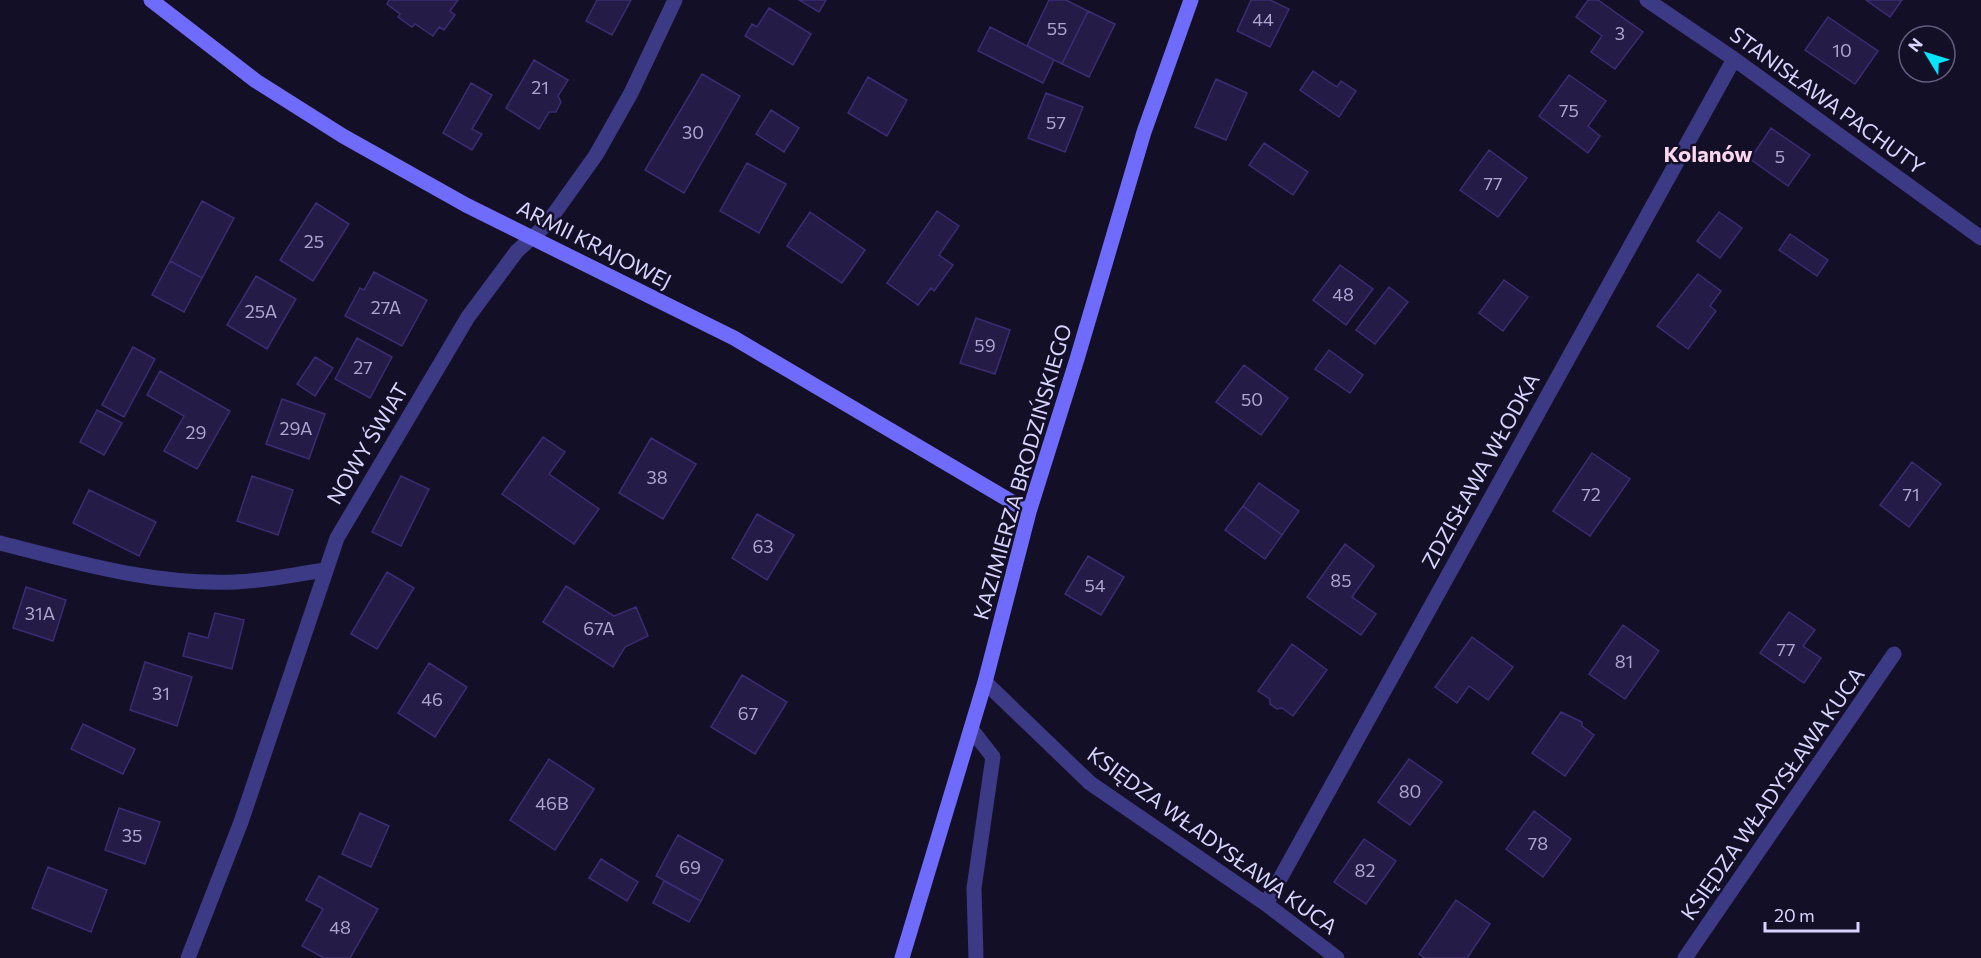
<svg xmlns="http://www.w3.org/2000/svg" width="1981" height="958" font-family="Commissioner,sans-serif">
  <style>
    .building { fill: #241b47; stroke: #3b2d73; stroke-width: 1.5 }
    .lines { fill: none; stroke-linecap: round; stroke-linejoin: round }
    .service { stroke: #3d3a85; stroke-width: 15 }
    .minor { stroke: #3d3a85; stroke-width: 15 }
    .secondary { stroke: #6f6bff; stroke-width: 15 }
    .labels { text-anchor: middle; stroke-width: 5; stroke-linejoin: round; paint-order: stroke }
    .number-label { font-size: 18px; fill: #aca6d1 }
    .street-label { font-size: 21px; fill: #d9d4ff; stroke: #130f26 }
    .neighbourhood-label { font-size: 22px; font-weight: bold; fill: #ffd6f0; stroke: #130f26 }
  </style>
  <rect width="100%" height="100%" fill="#130f26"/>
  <path class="building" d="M389 0H458L450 11 455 15 444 30 439 27 433 36 415 24 412 27 398 17 400 14 387 4Z
    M597 0H631L612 35 586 21Z
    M799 0H826L819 12Z
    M1049 0H1066L1088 11 1062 64 1027 46Z
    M1251 0H1270L1289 9 1270 47 1237 31Z
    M1588 0H1598L1643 32 1615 69 1591 52 1602 36 1576 17Z
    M1866 0H1902L1890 17Z
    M769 8 811 34 793 65 745 36 752 24 757 27Z
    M1088 11 1115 24 1089 77 1062 64Z
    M1828 17 1878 51 1855 84 1805 50Z
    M990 27 1054 60 1043 83 978 51Z
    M534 60 568 80 558 96 561 102 556 112H549L539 129 506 108Z
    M1313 71 1337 87 1341 81 1356 91 1339 117 1300 90Z
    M702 74 740 96 684 193 645 170Z
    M1569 75 1606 101 1588 126 1600 136 1588 153 1539 116Z
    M868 77 907 100 887 136 848 113Z
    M1216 79 1247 93 1226 140 1195 127Z
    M471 83 492 95 472 129 482 134 472 150 443 133Z
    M1046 93 1083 107 1065 152 1028 138Z
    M771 110 799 128 784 152 756 134Z
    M1771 128 1810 155 1788 186 1750 159Z
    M1264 143 1308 172 1293 195 1249 165Z
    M1489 150 1527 178 1498 217 1460 190Z
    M747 163 786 184 759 233 720 211Z
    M202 201 234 218 202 278 170 261Z
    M316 203 349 224 313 281 280 260Z
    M937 211 959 226 939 255 953 265 934 291 931 288 918 305 887 283Z
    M810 212 865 250 842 283 787 246Z
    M1719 212 1742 228 1720 258 1697 241Z
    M1790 234 1828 260 1817 276 1779 250Z
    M170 261 202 278 184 312 152 295Z
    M1340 265 1373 289 1346 325 1313 300Z
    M374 272 427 300 402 346 345 316 360 288 364 290Z
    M1698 274 1721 291 1710 306 1716 311 1688 349 1657 326Z
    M256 276 296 299 267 349 227 325Z
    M1504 280 1528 297 1503 331 1479 313Z
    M1389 287 1408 302 1375 344 1356 330Z
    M976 318 1010 330 995 374 960 363Z
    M357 338 392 357 370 398 335 379Z
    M133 347 155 359 124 417 102 405Z
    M1329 350 1363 375 1350 393 1315 369Z
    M315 357 333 368 315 396 297 384Z
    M1244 365 1288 398 1261 435 1216 402Z
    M160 371 230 411 197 469 164 451 184 416 147 395Z
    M282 399 325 414 309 459 266 444Z
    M97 410 122 423 104 455 80 442Z
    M543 437 565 452 549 474 599 509 574 544 502 494Z
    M651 438 696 464 663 519 619 493Z
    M1592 453 1630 479 1590 536 1553 511Z
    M1912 462 1941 484 1909 527 1880 505Z
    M252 476 293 490 278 535 237 521Z
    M401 476 429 489 401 546 372 532Z
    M1259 483 1299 511 1282 535 1243 506Z
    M89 490 156 522 139 556 73 523Z
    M1243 506 1282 535 1265 559 1225 530Z
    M757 514 794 535 767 580 732 558Z
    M1345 544 1374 566 1352 597 1376 614 1361 635 1307 597Z
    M1088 556 1124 577 1101 615 1065 594Z
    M387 572 414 588 377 649 351 634Z
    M566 586 614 616 636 607 648 636 625 647 613 667 543 622Z
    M26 587 66 600 53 641 13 628Z
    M1789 612 1815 630 1803 646 1821 658 1804 683 1760 653Z
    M215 613 244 620 232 669 183 656 189 633 208 638Z
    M1623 625 1659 651 1625 699 1589 674Z
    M1472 637 1513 667 1488 700 1469 686 1457 703 1435 687Z
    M1292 644 1327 670 1293 716 1282 708 1277 709 1270 704V699L1258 691Z
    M145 662 192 677 177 726 130 710Z
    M429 663 467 687 435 737 398 713Z
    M742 675 787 702 755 754 711 727Z
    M1561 712 1582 722V726L1594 735 1565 776 1532 753Z
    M83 724 135 749 123 774 71 749Z
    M549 759 594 789 555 850 510 820Z
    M1409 759 1442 782 1410 825 1378 802Z
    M119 808 160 822 145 864 105 850Z
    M1534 811 1571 839 1543 877 1506 849Z
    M360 813 389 826 371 867 342 854Z
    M678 835 723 860 701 901 656 876Z
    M1364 839 1396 861 1366 904 1334 882Z
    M601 859 638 882 627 901 589 878Z
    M48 867 107 890 91 932 32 908Z
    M319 876 378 909 350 958H324L302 946 323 909 306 900Z
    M664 881 701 901 689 922 653 903Z
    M1456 900 1490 924 1467 958H1425L1419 954Z"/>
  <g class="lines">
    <path class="service" d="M0 543C78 563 154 585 235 582 265 581 296 574 326 570
      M971 729 993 757 974 888 976 958"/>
    <path class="minor" d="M1647 0 1734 59 1981 238
      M985 682 1090 783 1266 904 1337 958
      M1266 904 1734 59
      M188 958 241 822 337 538 468 317 517 251 546 225 596 155 631 93 675 0
      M1685 958 1894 654"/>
    <path class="secondary" d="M151 0 256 81 343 136 466 205 734 338 1029 512
      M902 958 985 682 1029 512 1077 359 1144 132 1191 0"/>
  </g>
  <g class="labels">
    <g class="number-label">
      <text x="1263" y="26">44</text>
      <text x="1057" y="35">55</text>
      <text x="1620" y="40">3</text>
      <text x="1842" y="57">10</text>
      <text x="540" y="94">21</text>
      <text x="1569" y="117">75</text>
      <text x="1056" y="129">57</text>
      <text x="693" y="139">30</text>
      <text x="1780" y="163">5</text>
      <text x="1493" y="190">77</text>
      <text x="314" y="248">25</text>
      <text x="1343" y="301">48</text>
      <text x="386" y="314">27A</text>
      <text x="261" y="318">25A</text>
      <text x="985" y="352">59</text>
      <text x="363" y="374">27</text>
      <text x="1252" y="406">50</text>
      <text x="296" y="435">29A</text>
      <text x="196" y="439">29</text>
      <text x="657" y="484">38</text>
      <text x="1591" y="501">72</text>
      <text x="1911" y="501">71</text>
      <text x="763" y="553">63</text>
      <text x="1341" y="587">85</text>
      <text x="1095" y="592">54</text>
      <text x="40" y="620">31A</text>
      <text x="599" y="635">67A</text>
      <text x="1786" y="656">77</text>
      <text x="1624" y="668">81</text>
      <text x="161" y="700">31</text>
      <text x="432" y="706">46</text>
      <text x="748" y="720">67</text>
      <text x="1410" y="798">80</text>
      <text x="552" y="810">46B</text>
      <text x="132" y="842">35</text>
      <text x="1538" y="850">78</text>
      <text x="690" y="874">69</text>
      <text x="1365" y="877">82</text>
      <text x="340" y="934">48</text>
    </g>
    <g class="street-label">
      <text transform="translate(1827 101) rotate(36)" y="7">STANISŁAWA PACHUTY</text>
      <text transform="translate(594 245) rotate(27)" y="7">ARMII KRAJOWEJ</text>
      <text transform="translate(368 444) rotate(-59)" y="7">NOWY ŚWIAT</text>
      <text transform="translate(1481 471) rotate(-61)" y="7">ZDZISŁAWA WŁODKA</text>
      <text transform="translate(1023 472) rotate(-74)" y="7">KAZIMIERZA BRODZIŃSKIEGO</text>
      <text transform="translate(1773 794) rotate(-55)" y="7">KSIĘDZA WŁADYSŁAWA KUCA</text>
      <text transform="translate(1212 841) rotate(36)" y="7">KSIĘDZA WŁADYSŁAWA KUCA</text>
    </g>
    <g class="neighbourhood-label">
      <text x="1708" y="162">Kolanów</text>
    </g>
  </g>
  <g transform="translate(1927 54) rotate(308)"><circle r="28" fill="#130f26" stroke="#625e7d" stroke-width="1.5"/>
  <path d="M0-4.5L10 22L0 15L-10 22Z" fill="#00e5ff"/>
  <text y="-9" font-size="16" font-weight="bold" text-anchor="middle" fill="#d9d4ff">N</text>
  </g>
  <path d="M1765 922v9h93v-9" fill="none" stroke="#d9d4ff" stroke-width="3"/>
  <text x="1774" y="922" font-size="18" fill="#d9d4ff" stroke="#130f26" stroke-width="4.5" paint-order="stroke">20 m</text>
</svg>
